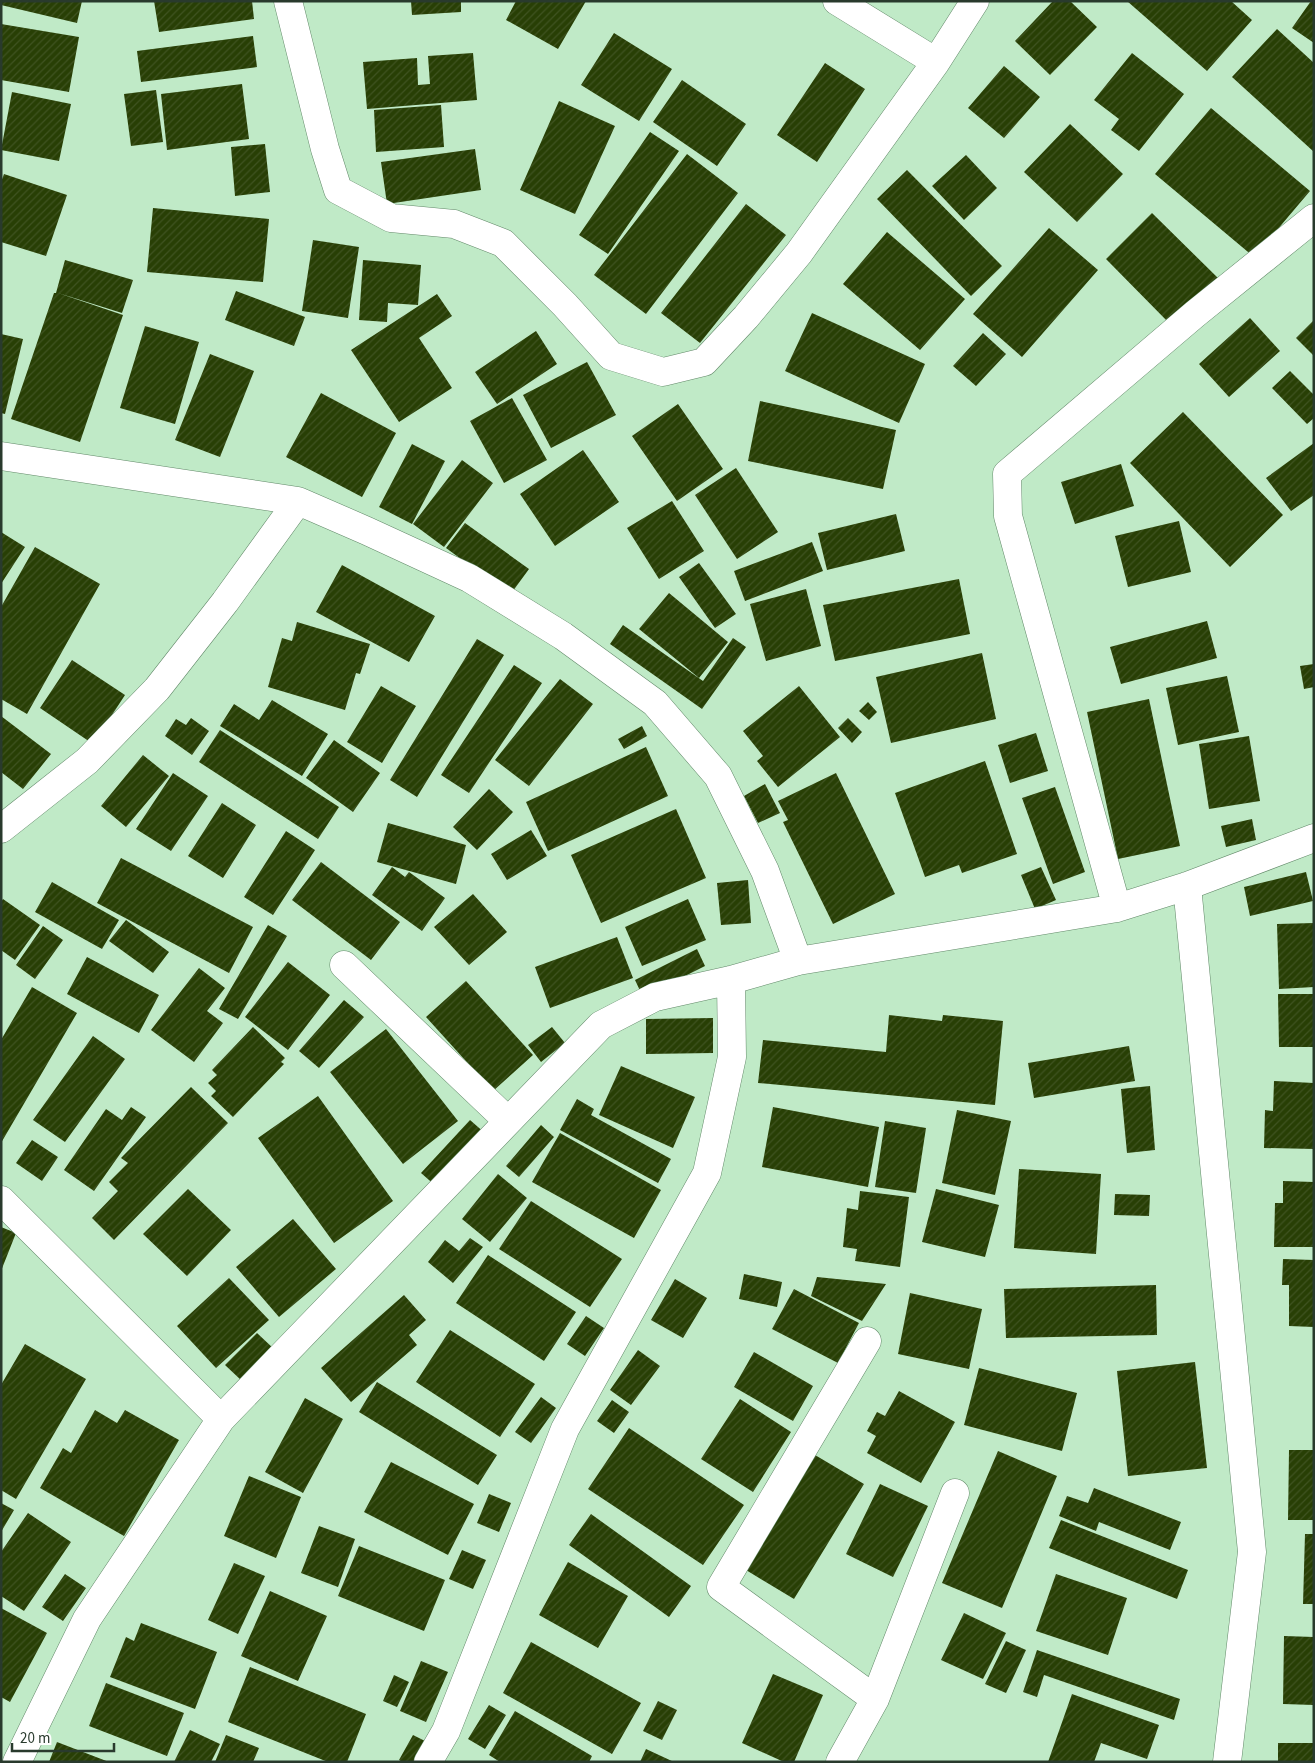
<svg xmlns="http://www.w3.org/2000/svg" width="1315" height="1763" font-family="'Source Sans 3',sans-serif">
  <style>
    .building { fill: url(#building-hatch) }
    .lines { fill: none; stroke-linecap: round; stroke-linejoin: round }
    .minor-casing { stroke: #628969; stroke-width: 29 }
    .minor { stroke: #fff; stroke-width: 28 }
  </style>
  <defs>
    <pattern id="building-hatch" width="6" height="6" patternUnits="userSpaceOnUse" patternTransform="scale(1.25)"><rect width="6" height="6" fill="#283f05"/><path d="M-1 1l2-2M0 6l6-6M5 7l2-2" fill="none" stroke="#3f5321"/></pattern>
  </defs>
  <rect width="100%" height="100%" fill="#c0eac7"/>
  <path class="building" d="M1 1H82L77 23 1 5Z
    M154 1H252L254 19 159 32Z
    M411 1H461V12L412 15Z
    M516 1H586L558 49 506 20Z
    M1053 1H1070L1097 27 1050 75 1015 41Z
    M1127 1H1231L1252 20 1207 71Z
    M1311 1H1314V43L1292 28Z
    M1 24 79 37 69 92 1 80Z
    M1277 29 1314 63V152L1232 77Z
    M614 33 672 69 639 121 581 85Z
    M253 36 257 67 141 82 137 51Z
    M473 53 477 100 367 109 363 62 417 58 418 85 430 84 428 56Z
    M1132 53 1184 94 1139 151 1111 130 1119 119 1094 100Z
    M825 63 865 89 817 162 777 135Z
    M1004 66 1040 97 1004 138 968 108Z
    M682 80 746 124 717 166 653 122Z
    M242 84 249 139 167 150 161 94Z
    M156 90 163 142 131 146 124 94Z
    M12 92 71 104 59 161 1 150Z
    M559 101 615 126 575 214 520 190Z
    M441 105 444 147 376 152 374 110Z
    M1211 108 1310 191 1254 257 1155 174Z
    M1070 124 1123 174 1077 222 1024 172Z
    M650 132 679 151 608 254 579 235Z
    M265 144 270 192 235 196 231 147Z
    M475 149 481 190 387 204 381 162Z
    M687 154 738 193 646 314 594 275Z
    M966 155 997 188 964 220 932 186Z
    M907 170 1002 266 971 296 877 199Z
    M4 174 67 195 46 256 1 242V182Z
    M746 204 786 235 700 343 661 313Z
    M153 208 269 219 263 282 147 272Z
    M1152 213 1219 279 1171 325 1106 259Z
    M1049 228 1098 270 1022 357 973 314Z
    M887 232 965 299 920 350 843 284Z
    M313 240 359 247 348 318 302 311Z
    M65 260 133 280 122 313 58 293 123 315 80 442 11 419 54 293H56Z
    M363 260 421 265 418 305 388 303 387 322 359 320Z
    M236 291 305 317 294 346 225 320Z
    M437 294 452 316 419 338 452 388 399 422 351 350Z
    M812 313 925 364 899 423 785 371Z
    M1250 318 1280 351 1229 397 1199 364Z
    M1314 320V356L1296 338Z
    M145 326 199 342 175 424 120 408Z
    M536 331 557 364 497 404 475 372Z
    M983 333 1006 354 976 386 953 366Z
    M1 334 23 339 5 414 1 413Z
    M210 354 254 371 220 457 175 440Z
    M587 362 616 415 551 448 523 395Z
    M1290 371 1314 395V418L1307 424 1272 388Z
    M321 393 396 433 362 497 286 457Z
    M512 398 547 460 504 483 470 421Z
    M760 401 896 430 883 489 748 461Z
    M678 404 723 469 677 501 632 436Z
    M1183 412 1283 515 1230 567 1130 463Z
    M1314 443V495L1291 511 1266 478Z
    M412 444 445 461 412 524 379 507Z
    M583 450 619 502 555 546 520 494Z
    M462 460 493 483 444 547 413 524Z
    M1121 464 1134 506 1075 524 1061 482Z
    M736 468 778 532 737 559 695 495Z
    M672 501 704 551 659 579 627 528Z
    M896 514 905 551 827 570 818 533Z
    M1179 521 1191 572 1128 587 1115 536Z
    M465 523 529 569 510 595 446 548Z
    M1 532 25 547 1 584Z
    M812 542 823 571 745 601 734 571Z
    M35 547 100 584 27 714 1 699V607Z
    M699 563 736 614 715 628 679 577Z
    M342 565 435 616 409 662 316 612Z
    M959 579 970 634 835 661 823 605Z
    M806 589 821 646 766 661 750 604Z
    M669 593 728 642 699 678 639 629Z
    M1207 621 1217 658 1121 684 1110 647Z
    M297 622 370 644 360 674 356 673 345 710 268 687 282 638 292 641Z
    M623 625 703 681 733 638 746 647 702 709 610 644Z
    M477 639 504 655 417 797 390 780Z
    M982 653 996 719 891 743 876 677Z
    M72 660 125 695 93 744 40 708Z
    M1314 664V687L1304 689 1300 666Z
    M514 665 542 683 469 793 441 775Z
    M1227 676 1239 732 1178 745 1166 688Z
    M560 679 593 704 529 786 495 760Z
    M381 686 416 706 382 763 347 742Z
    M799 686 840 737 778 787 757 761 763 756 743 731Z
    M1149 699 1180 846 1118 859 1087 712Z
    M272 700 328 734 302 776 220 726 234 704 259 720Z
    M868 702 877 712 869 720 859 711Z
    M1 716 51 754 23 789 1 772Z
    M191 718 209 731 192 755 165 736 176 719 186 725Z
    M848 718 862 732 852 743 838 728Z
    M642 726 647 736 624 749 618 739Z
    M220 730 339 807 318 839 199 762Z
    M1036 733 1048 771 1010 783 998 745Z
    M1249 736 1260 801 1209 809 1199 744Z
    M334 740 380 773 353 812 306 778Z
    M646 747 668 796 548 851 526 802Z
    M143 755 169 776 126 827 101 806Z
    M985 761 1017 854 962 873 959 865 925 877 895 793Z
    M173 773 208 796 171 851 136 829Z
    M836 773 895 894 833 924 783 822 788 820 778 801Z
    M765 784 780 813 758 823 744 796Z
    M1055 787 1085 872 1053 884 1022 798Z
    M489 789 513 812 477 850 453 827Z
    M222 803 256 825 223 878 188 856Z
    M676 809 706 878 601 923 571 855Z
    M1252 819 1256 840 1226 847 1221 826Z
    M388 823 466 845 456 884 377 862Z
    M531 830 547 856 507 880 491 854Z
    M286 831 315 850 273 915 244 897Z
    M121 858 253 927 229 973 97 903Z
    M321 862 400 922 371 960 292 900Z
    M392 867 405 877 409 872 445 898 422 931 372 895Z
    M1041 867 1056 900 1035 909 1021 875Z
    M1306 872 1313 901 1250 916 1244 887Z
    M748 880 751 923 721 925 717 883Z
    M52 882 119 920 102 949 35 912Z
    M473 894 507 932 469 965 434 927Z
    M3 899 40 925 15 960 1 950V902Z
    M688 899 706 940 642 966 625 927Z
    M126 920 169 952 153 973 109 941Z
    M1314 923V987L1279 989 1277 924Z
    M268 925 287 936 238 1019 219 1009Z
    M43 926 63 940 35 979 16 965Z
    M617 937 633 978 550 1008 535 967Z
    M697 949 705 966 643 997 635 980Z
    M87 957 159 995 139 1033 67 994Z
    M288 962 330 995 288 1050 245 1017Z
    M199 968 225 988 207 1011 223 1023 194 1062 151 1030Z
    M466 981 533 1055 493 1091 426 1017Z
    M32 987 77 1013 1 1143V1040Z
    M1278 994H1314V1047H1279Z
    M344 1000 364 1017 319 1068 299 1051Z
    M889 1015 942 1021 943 1015 1003 1021 995 1105 758 1083 763 1040 886 1052Z
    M713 1018V1053L646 1054V1019Z
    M253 1027 285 1058 281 1062 284 1064 233 1117 211 1096 216 1091 208 1083 217 1075 212 1070Z
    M552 1027 565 1043 541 1062 528 1045Z
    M386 1029 458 1121 403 1164 330 1072Z
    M93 1036 125 1059 65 1142 33 1120Z
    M1129 1046 1135 1081 1034 1098 1028 1063Z
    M621 1066 695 1097 673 1148 599 1115Z
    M1274 1081 1314 1083V1149L1264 1148 1265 1110 1273 1111Z
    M1150 1086 1155 1150 1127 1153 1121 1089Z
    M191 1087 228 1123 114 1240 92 1218 118 1191 109 1182 128 1163 121 1158Z
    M318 1096 393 1201 334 1243 258 1138Z
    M577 1099 594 1109 591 1115 671 1159 658 1183 560 1130Z
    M131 1107 146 1117 94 1191 64 1170 106 1109 122 1120Z
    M773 1107 879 1127 868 1187 762 1167Z
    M957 1110 1011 1121 995 1195 942 1183Z
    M470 1120 486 1134 437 1187 421 1173Z
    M885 1121 926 1128 916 1193 875 1187Z
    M541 1125 554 1137 519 1177 506 1166Z
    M560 1133 661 1190 634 1238 532 1182Z
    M32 1140 58 1157 42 1181 16 1163Z
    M1019 1169 1101 1174 1096 1254 1014 1248Z
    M498 1174 527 1198 490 1242 462 1219Z
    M1283 1181 1314 1182V1247H1274L1275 1203H1283Z
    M188 1189 231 1230 187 1276 143 1234Z
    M936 1189 999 1205 985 1257 922 1242Z
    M860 1191 909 1197 900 1267 855 1261 857 1249 843 1247 847 1208 858 1210Z
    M1115 1194 1150 1195 1149 1216 1114 1215Z
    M531 1201 622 1259 590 1307 499 1249Z
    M293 1219 336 1269 279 1317 236 1267Z
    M1 1227 16 1233 1 1271Z
    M470 1238 483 1247 453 1283 428 1262 445 1240 459 1251Z
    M488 1255 576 1312 544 1361 456 1303Z
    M1283 1259 1314 1260V1327L1289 1326V1285H1282Z
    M744 1274 782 1282 777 1307 739 1299Z
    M817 1277 886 1284 862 1321 811 1296Z
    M229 1278 269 1320 216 1368 177 1326Z
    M675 1279 707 1298 683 1338 651 1320Z
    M1156 1285 1157 1335 1006 1338 1004 1289Z
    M794 1289 859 1323 838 1363 772 1329Z
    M910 1293 982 1309 969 1369 898 1354Z
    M404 1295 426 1320 409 1335 417 1345 351 1402 321 1368Z
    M586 1316 604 1328 585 1356 567 1344Z
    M450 1330 535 1384 500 1437 416 1382Z
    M257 1333 274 1349 242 1381 225 1365Z
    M25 1344 86 1379 16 1499 1 1490V1385Z
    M638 1350 660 1366 631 1405 610 1390Z
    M754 1352 813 1386 793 1421 734 1387Z
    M1195 1362 1207 1468 1128 1476 1117 1371Z
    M979 1368 1077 1393 1062 1451 964 1425Z
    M377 1382 497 1455 478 1485 359 1412Z
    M899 1391 955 1422 921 1483 867 1453 876 1436 867 1431 877 1412 885 1416Z
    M541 1397 556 1408 531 1443 515 1432Z
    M305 1398 343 1419 303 1493 265 1472Z
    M740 1399 791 1432 753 1492 701 1459Z
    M612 1400 629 1412 614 1433 597 1421Z
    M95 1410 117 1423 125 1410 179 1440 124 1536 40 1488 63 1448 71 1453Z
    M629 1428 744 1505 703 1565 588 1489Z
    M1289 1450H1314V1520H1288Z
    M998 1451 1057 1476 1002 1608 942 1583Z
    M815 1455 864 1484 794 1599 746 1570Z
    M391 1462 474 1504 448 1555 364 1512Z
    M249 1476 301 1497 276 1558 224 1536Z
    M880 1484 928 1506 893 1577 846 1554Z
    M1094 1488 1181 1522 1170 1550 1099 1522 1096 1531 1059 1516 1067 1496 1088 1503Z
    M489 1494 511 1503 499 1532 477 1523Z
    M1 1503 14 1510 1 1532Z
    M28 1513 71 1542 24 1611 1 1596V1552Z
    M591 1514 691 1586 669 1617 569 1545Z
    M1061 1520 1188 1570 1177 1599 1049 1548Z
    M319 1526 355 1539 338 1587 301 1573Z
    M1305 1534H1314V1604H1303Z
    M359 1546 445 1580 424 1631 338 1596Z
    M462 1550 486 1560 473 1589 449 1579Z
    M568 1562 628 1596 598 1648 539 1615Z
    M234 1563 265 1576 238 1634 208 1620Z
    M65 1574 86 1588 63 1621 42 1607Z
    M1056 1574 1127 1598 1108 1655 1036 1631Z
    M270 1591 327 1616 298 1681 241 1656Z
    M1 1608 47 1633 10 1702 1 1697Z
    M964 1613 1006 1633 983 1679 941 1660Z
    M141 1623 217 1652 195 1709 110 1677 126 1637 134 1641Z
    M1284 1636 1314 1637V1705L1283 1704Z
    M1006 1641 1026 1650 1006 1693 985 1684Z
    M531 1642 641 1703 612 1754 503 1693Z
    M1037 1650 1180 1699 1174 1720 1044 1675 1037 1697 1023 1692Z
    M421 1661 448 1672 426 1722 400 1711Z
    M250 1667 366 1714 347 1762H328L228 1722Z
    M773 1674 823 1695 794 1762H784L742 1743Z
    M394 1675 409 1682 397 1707 383 1701Z
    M106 1683 184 1713 167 1756 89 1726Z
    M1072 1694 1159 1725 1147 1759 1101 1743 1094 1762H1048Z
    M658 1701 677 1710 662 1740 643 1731Z
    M489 1705 506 1715 485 1749 468 1739Z
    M515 1711 592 1756 589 1762H500L489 1755Z
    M190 1730 220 1744 211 1762H174Z
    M226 1735 259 1748 253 1762H215Z
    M413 1735 429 1743 419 1762H402L399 1760Z
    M57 1742 109 1762H49Z
    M1278 1743H1314V1762H1278Z
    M646 1749 674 1762H640Z"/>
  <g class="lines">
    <g class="minor-casing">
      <path id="minor" d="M288 1 325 149 338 190 391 218 454 224 503 243 565 305 611 356 663 372 704 362 746 317 799 253 936 62 975 1
        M837 1 936 62
        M1 456 298 501 367 531 469 578 563 636 655 703 718 776 765 871 798 961
        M1 829 87 761 157 689 225 602 298 501
        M1187 886 1252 1552 1227 1762
        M1117 908 1008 516 1007 474 1195 314 1314 218
        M344 965 508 1121
        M1 1200 221 1419
        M867 1341 721 1587 875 1699
        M17 1762 87 1619 221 1419 601 1025 655 997 731 980 798 961 1117 908 1187 886 1314 838
        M428 1762 446 1731 565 1429 707 1173 732 1057 731 980
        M840 1762 875 1699 955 1493"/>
    </g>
    <use href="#minor" class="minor"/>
  </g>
  <rect width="1315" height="1763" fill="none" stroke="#293a2d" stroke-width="5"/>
  <path d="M12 1743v8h102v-8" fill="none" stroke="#293a2d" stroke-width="2.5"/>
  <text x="20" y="1743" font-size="15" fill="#293a2d" stroke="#fefefe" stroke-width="4" paint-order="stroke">20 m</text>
</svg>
